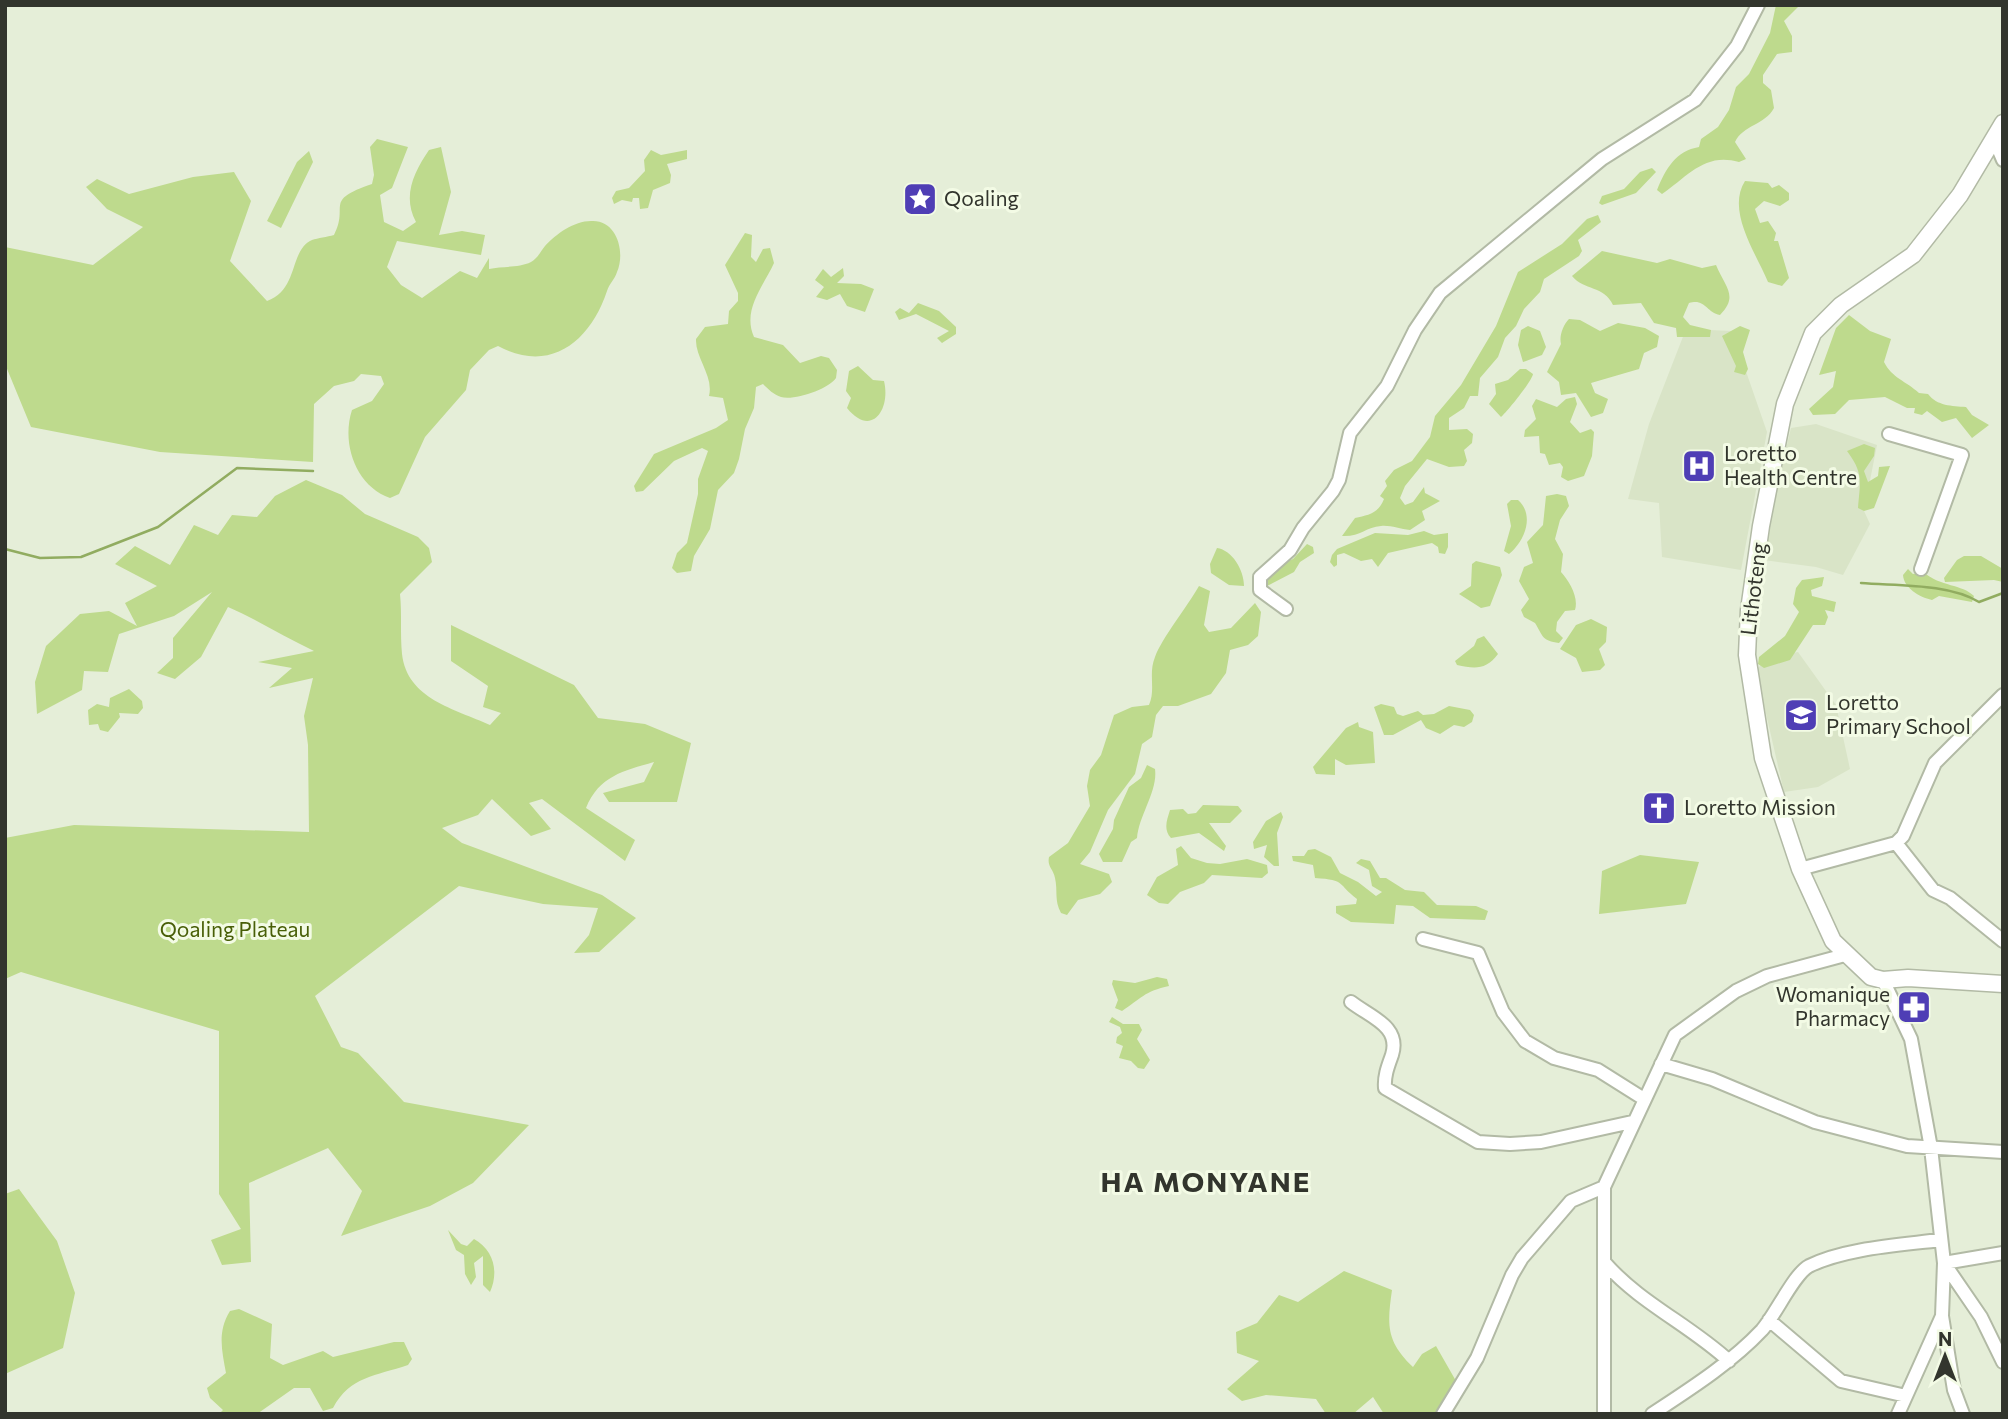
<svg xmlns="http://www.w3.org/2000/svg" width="2008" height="1419" font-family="Commissioner,sans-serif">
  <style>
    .built { fill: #d9e4c7 }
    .green { fill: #beda8d }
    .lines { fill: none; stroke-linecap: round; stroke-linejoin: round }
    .stream { stroke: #91ac60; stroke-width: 2.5 }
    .minor-casing { stroke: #b2baa5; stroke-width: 16 }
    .major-casing { stroke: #b2baa5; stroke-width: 19 }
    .minor { stroke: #fff; stroke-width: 12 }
    .major { stroke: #fff; stroke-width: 16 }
    .labels { text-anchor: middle; stroke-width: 6; stroke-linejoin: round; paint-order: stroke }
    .poi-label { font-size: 21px; fill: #32352d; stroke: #f3fbe5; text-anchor: start }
    .street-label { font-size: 21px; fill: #32352d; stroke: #f3fbe5 }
    .park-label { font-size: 21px; fill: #485f07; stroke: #f3fbe5 }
    .district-label { font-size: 28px; font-weight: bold; letter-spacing: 2px; fill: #32352d; stroke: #f3fbe5 }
  </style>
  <rect width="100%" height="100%" fill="#e5eed8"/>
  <path class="built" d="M1686 329 1732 331 1767 432 1741 570 1662 557 1659 503 1628 499 1649 424Z
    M1816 424 1877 445 1864 511 1870 524 1843 575 1816 567 1764 560 1769 520 1791 428Z
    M1798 652 1836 705 1850 769 1818 787 1784 792 1756 670 1768 658Z"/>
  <path class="green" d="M1776 5H1800L1784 21 1792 36V52L1777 54 1763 75V83L1771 90 1774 108C1765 125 1743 125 1735 142L1746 159 1739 162C1705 152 1688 176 1662 194L1657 190C1666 168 1676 151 1699 147L1701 139 1718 127 1729 110 1736 87 1749 74 1770 33Z
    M377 139 408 147 392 188 380 195 384 222 403 231 416 222C402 196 414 172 429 150L441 147 451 192 439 235 462 231 485 235 481 255 397 241 387 267 401 285 422 298 460 271 477 278 489 258V269C502 266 519 268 531 262 537 259 541 251 545 246 556 234 574 221 591 221 616 219 626 251 617 272 615 279 609 284 607 291 590 342 550 374 498 346L489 350 470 370 466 390 425 437 399 494 390 498C356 486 341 444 352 410L372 401 384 384 381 376 361 374 354 381 334 386 314 404 313 462 160 452 31 427 5 364V247L93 265 143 227 107 209 86 187 97 179 129 194 193 177 234 172 251 201 230 261 267 301C299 290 289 250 312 240 318 238 327 237 334 235 350 205 322 201 372 184L374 175 370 147Z
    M651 150 661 155 687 150V159L667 164 671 175 670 183 653 190 648 208 640 209 639 198H633L632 202 622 200 614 204 612 198 616 191 629 188 645 171 644 160Z
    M309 151 313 162 281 228 267 221 297 162Z
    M1652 168 1656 172 1636 193 1602 205 1599 203 1602 196 1624 189 1640 172Z
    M1745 181 1768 183 1772 188 1779 185 1789 193V200L1780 206 1764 201 1755 209 1760 223 1768 221 1776 233 1774 241H1778L1789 278 1782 286 1768 282C1756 253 1726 211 1745 181Z
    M1598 215 1601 222 1578 240 1582 251 1579 256 1544 279 1540 292 1524 309 1516 326 1505 338 1498 357 1480 378 1478 396H1470L1464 408 1449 418V430L1467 429 1473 434 1472 443 1464 450 1467 461 1464 466 1449 467 1427 459 1405 486 1400 498 1405 505 1413 502 1424 487 1425 493 1440 501 1422 511 1425 520 1410 530C1400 529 1390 525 1381 526 1366 527 1360 537 1342 536L1355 518C1368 515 1378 514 1384 499L1380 496 1387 486 1385 481 1394 470 1412 461 1430 437 1435 416 1461 385 1496 326 1518 272 1562 244 1587 219Z
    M745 233 752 235 751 257 756 262 763 249 770 248 774 263C763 287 742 310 754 337L783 345 800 363 821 356 829 358 837 370 836 378C829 389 794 401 781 397 774 395 768 389 763 384L756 387 754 408 745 429 739 459 734 473 718 490 710 529 694 556 691 571 677 573 672 568 677 553 687 543 698 494V479L708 451 702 448 674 461 643 491 636 492 634 486 654 454 716 428 728 420 723 398 709 396C714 376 695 358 696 339L705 327 728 324 729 311 738 301V293L725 265Z
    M1602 251 1657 263 1670 259 1702 268 1716 265C1725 287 1739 296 1720 315 1706 312 1705 298 1689 303L1683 317 1690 325 1711 330 1710 337H1677L1676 328 1654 323 1641 303 1613 305C1604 285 1584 291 1572 276Z
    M843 268 844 276 837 283 861 284 874 289 865 312 847 306 840 294 827 300 816 297 824 287 815 280 823 269 831 277Z
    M918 303 939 311 956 327V334L942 343 937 338 949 331 916 314 899 320 895 312 900 308 909 313Z
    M1849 315 1870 331 1891 339 1884 362C1892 378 1906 381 1919 393L1928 394C1937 406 1952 406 1966 407L1972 415 1989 425 1972 438 1956 418 1942 422 1927 411 1922 415 1914 413 1915 408H1907L1885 397 1849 400 1835 414 1813 415 1809 409 1833 387 1836 371 1819 375 1836 328Z
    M1569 319 1580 320 1600 331 1618 323 1645 328 1659 336 1657 347 1644 353 1639 369 1591 383 1595 393 1608 399 1603 413 1591 417 1576 393 1561 395 1559 382 1547 372 1561 344C1559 336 1563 325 1569 319Z
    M1528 326 1540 331 1546 347 1542 355 1523 362 1518 345 1521 330Z
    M1740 326 1750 330 1743 352 1748 369 1745 375 1734 372 1736 366 1722 336Z
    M858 366 873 380 884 381C891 410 871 438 847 408L851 398 846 391 849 371Z
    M1520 369H1526L1533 374C1532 381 1507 412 1501 417L1489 404 1496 394 1495 384 1508 380Z
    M1575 397 1577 404 1570 422 1580 433 1591 429 1594 432 1592 456 1584 476 1568 481 1561 477 1563 467 1560 463 1549 465 1545 454 1540 453 1539 436 1524 437 1525 430 1536 419 1532 406 1536 399 1557 407 1566 399Z
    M1864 444 1875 448 1874 456 1864 471 1868 482 1878 476 1879 467 1890 466 1874 508 1864 511 1858 508C1860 481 1864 474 1847 451Z
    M306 480 342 495 365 514 418 537 429 548 432 562 400 594C402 614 400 634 402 654 407 699 455 709 490 725L501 713 483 707 488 686 451 661V625L574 685 598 718 645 724 691 743 677 802H609L603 793 644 782 654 762C623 771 599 776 586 808L635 840 625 861 542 799 529 803 551 829 531 836 492 799 478 815 442 828 462 843 602 895 636 918 599 952 574 953 589 935 598 908 543 904 459 886 315 996 341 1047 358 1053 404 1102 529 1125 473 1183 430 1206 341 1236 362 1191 328 1148 249 1183 251 1262 222 1265 211 1240 241 1229 219 1194V1031L21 972 5 979V838L74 825 309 832 308 745 304 716 313 678 269 688 292 668 258 662 314 651C284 637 258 620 228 607L201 657 175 679 157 673 173 658V638L212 592 174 616 119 634 108 672 84 671 82 690 37 714 35 682 46 646 80 614 109 611 137 626 125 603 157 586 115 564 135 546 170 565 194 525 218 535 232 515 257 517 275 496Z
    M1557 494 1566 496 1569 506 1560 520 1555 539 1563 554 1561 572C1569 581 1579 597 1575 610L1565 611 1557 622 1556 631 1563 638 1559 643C1542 641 1543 636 1535 623L1524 617 1521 610 1529 599 1519 581 1524 567 1533 563 1527 542 1543 525 1546 496Z
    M1511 500H1518C1535 515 1525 541 1509 554L1504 551 1511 526 1507 504Z
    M1424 531 1434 535 1448 533V547L1445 554 1439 553 1438 547 1432 543 1388 553 1378 567 1372 559 1361 561 1344 553 1337 555V565L1334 567 1330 562 1332 555 1337 549 1375 533 1408 535Z
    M1307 544 1313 547 1314 553 1300 562 1294 572 1267 586 1263 580 1281 564 1293 559Z
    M1217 548C1232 550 1244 570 1244 586L1229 585 1211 573 1210 564Z
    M1964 556H1981L2003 569V582L1994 580 1945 582 1944 578 1957 560Z
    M1476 561 1500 567 1502 575 1490 606 1481 608 1459 594 1471 586 1472 564Z
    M1908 569 1913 574 1923 572C1941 587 1962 584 1974 596L1972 602 1939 596 1932 600C1919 597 1904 588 1903 575Z
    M1824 577 1822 586 1811 590 1812 596 1836 602 1834 612 1825 610 1828 617 1825 625H1813L1790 660 1764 668 1758 664 1759 657 1785 636 1799 612 1793 604 1796 588 1802 580Z
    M1199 586 1210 591 1204 625 1209 632 1231 628 1255 603 1261 612 1258 636 1248 645 1230 650 1226 673 1211 694 1178 706H1163L1156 715 1152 737 1142 744 1135 774 1108 810 1090 852 1080 864 1109 874 1112 882 1100 894 1078 900 1067 915 1061 913C1054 900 1058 891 1055 878 1053 868 1047 867 1049 857L1068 843 1090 806 1087 786 1090 770 1101 755 1114 715 1132 707 1149 705C1156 689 1148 674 1155 657 1162 638 1187 607 1199 586Z
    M1591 619 1607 627 1606 642 1599 649 1605 665 1600 670 1582 672 1576 658 1560 649 1576 625Z
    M1484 636 1498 654C1486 670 1475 669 1457 665L1455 661 1474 646 1477 639Z
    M129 689 142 701 143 708 138 714 119 713 120 717 108 732 100 730 98 724 89 725 88 710 97 704 109 707 110 698Z
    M1381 704 1394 707 1397 714 1403 716 1418 711 1423 715 1434 714 1449 706 1470 710 1474 715 1472 722 1464 727 1454 725 1440 734 1426 728 1421 720 1393 735H1384L1374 707Z
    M1358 722 1359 727 1373 732 1375 763 1346 765 1335 759V775L1316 774 1313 767 1346 728Z
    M1147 765 1155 769C1158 791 1139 815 1137 838L1131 842 1122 862H1103L1099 854 1113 829 1114 820 1129 787 1141 778Z
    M1203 805 1238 806 1242 811 1230 823H1209L1226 846 1224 851 1199 833 1171 838C1163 829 1167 820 1170 810L1183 809 1188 814 1196 813Z
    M1281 812 1283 817 1277 833 1279 866H1274L1264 857 1267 845 1254 849 1253 842 1266 821Z
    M1181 846 1191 858 1207 863 1220 864 1247 859 1267 865 1268 873 1262 878 1212 875 1204 883 1180 892 1168 904 1159 903 1147 895 1157 877 1178 865 1176 849Z
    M1315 849 1331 857 1340 873 1358 882 1376 896 1382 892 1372 886 1369 870 1356 863 1361 859 1370 861 1380 878H1386L1405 890 1424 892 1437 905 1476 906 1488 911 1485 920 1430 918 1413 906 1396 905 1394 924 1351 922 1336 913V906L1356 904 1357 899C1337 884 1347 880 1315 878L1313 865 1293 861 1292 856H1304L1308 850Z
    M1640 855 1699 862 1686 904 1599 914 1602 871Z
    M1157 977 1167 979 1169 986C1145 991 1140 999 1122 1011L1115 1008 1118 1000 1112 984 1113 980 1135 983Z
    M1112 1017 1123 1024H1139L1142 1030 1137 1039 1150 1060 1144 1069 1138 1068 1131 1061 1119 1058 1123 1046 1116 1043 1117 1037 1122 1033 1120 1027 1109 1022Z
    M19 1189 57 1241 75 1293 63 1348 5 1374V1194Z
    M448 1230 461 1244 467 1246 474 1239C494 1250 499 1272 490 1292L483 1285V1256L474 1263 476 1277 471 1285 465 1274 464 1255 456 1250Z
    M1344 1271 1392 1290C1387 1325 1386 1341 1413 1367L1422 1354 1436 1346 1456 1381 1439 1414H1384L1373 1397 1353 1414H1326L1316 1399 1266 1395 1242 1401 1227 1389 1259 1361 1237 1353 1236 1332 1257 1323 1279 1295 1298 1302Z
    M239 1309 272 1324 270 1358 283 1365 323 1351 333 1357 394 1342H404L412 1359 408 1365C376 1376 350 1376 333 1408L323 1411 310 1388H294L257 1414H219L223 1410 210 1398 207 1388 226 1373C222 1351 217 1332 230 1311Z"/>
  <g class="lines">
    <path class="stream" d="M5 549 40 558 81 557 158 527 237 468 313 471
      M1861 583C1896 586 1948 583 1979 602L2003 593"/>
    <g class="minor-casing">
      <path id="minor" d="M1992 143 1997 146 2003 160
        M1889 434 1962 455 1921 569
        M1286 609 1260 590V577L1290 550 1303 528 1333 491 1339 480 1350 433 1387 386 1415 330 1440 293 1602 159 1695 100 1737 46 1758 5
        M1896 843 1933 890 1950 898 2003 941
        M1800 869 1896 843 1903 836 1935 763 2003 695
        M1423 939 1478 953 1503 1012 1525 1041 1554 1058 1598 1070 1644 1099
        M1883 980 1911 1039 1931 1148 1944 1263 1942 1316 1898 1414
        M1351 1002C1370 1017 1401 1026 1392 1055 1388 1066 1384 1076 1385 1088L1478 1142 1510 1144 1541 1142 1632 1122
        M1661 1064 1712 1079 1815 1122 1907 1146 2003 1152
        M2003 1253 1944 1263 1981 1317 2003 1362
        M1605 1263C1640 1303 1690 1325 1729 1361
        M1942 1316 1954 1390 1963 1414
        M1769 1320 1841 1381 1906 1396
        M1443 1414 1477 1358 1512 1275 1522 1258 1571 1201 1604 1187
        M1604 1414V1187L1675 1035 1736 991 1767 976 1845 955
        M1652 1414C1690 1389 1731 1363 1762 1330 1776 1314 1794 1274 1809 1266 1845 1248 1901 1245 1940 1240"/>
    </g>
    <g class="major-casing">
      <path id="major" d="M2003 123 1960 195 1913 255 1841 305 1813 333 1785 404 1761 526 1749 610 1747 655 1763 758 1800 869 1833 941 1871 977 1883 980 1908 978 2003 984"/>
    </g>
    <use href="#minor" class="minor"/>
    <use href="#major" class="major"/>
  </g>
  <defs>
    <g id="sight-square" transform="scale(1.75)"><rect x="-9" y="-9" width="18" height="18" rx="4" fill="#4f3eb5" stroke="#f3fbe5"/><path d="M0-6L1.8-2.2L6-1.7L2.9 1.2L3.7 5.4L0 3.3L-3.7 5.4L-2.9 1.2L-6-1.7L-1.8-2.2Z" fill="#fff"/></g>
    <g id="hospital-square" transform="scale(1.75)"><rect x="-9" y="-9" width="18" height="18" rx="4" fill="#4f3eb5" stroke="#f3fbe5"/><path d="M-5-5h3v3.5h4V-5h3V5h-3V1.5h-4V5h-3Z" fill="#fff"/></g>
    <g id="school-square" transform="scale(1.75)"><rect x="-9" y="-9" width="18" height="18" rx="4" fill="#4f3eb5" stroke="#f3fbe5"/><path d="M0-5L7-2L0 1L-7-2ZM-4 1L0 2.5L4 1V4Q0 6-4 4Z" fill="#fff"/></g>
    <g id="church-square" transform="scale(1.75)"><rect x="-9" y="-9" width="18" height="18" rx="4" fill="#4f3eb5" stroke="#f3fbe5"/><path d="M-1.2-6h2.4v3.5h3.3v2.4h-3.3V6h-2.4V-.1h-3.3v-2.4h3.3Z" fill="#fff"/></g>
    <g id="pharmacy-square" transform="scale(1.75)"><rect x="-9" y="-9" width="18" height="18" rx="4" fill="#4f3eb5" stroke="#f3fbe5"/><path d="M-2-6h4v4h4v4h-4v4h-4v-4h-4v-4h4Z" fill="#fff"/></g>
  </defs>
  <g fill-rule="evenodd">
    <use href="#sight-square" x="920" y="199"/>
    <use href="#hospital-square" x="1699" y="466"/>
    <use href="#school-square" x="1801" y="715"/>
    <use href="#church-square" x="1659" y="808"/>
    <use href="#pharmacy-square" x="1914" y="1007"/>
  </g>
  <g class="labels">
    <g class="poi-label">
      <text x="944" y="206">Qoaling</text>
      <text x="1724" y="461">Loretto<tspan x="1724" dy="24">Health Centre</tspan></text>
      <text x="1826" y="710">Loretto<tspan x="1826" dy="24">Primary School</tspan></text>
      <text x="1684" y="815">Loretto Mission</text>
      <text x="1890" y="1002" text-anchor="end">Womanique<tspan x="1890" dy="24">Pharmacy</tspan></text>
    </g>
    <g class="street-label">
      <text transform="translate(1754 589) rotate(-83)" y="7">Lithoteng</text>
    </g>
    <g class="park-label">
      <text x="235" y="937">Qoaling Plateau</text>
    </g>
    <g class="district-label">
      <text x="1206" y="1192">HA MONYANE</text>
    </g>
  </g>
  <rect width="2008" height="1419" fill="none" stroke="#32352d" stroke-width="14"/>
  <g transform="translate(1945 1356)" stroke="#f3fbe5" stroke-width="5" paint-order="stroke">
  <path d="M0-5L12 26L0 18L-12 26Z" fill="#32352d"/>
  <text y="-10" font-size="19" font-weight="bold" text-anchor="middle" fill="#32352d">N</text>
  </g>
</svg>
